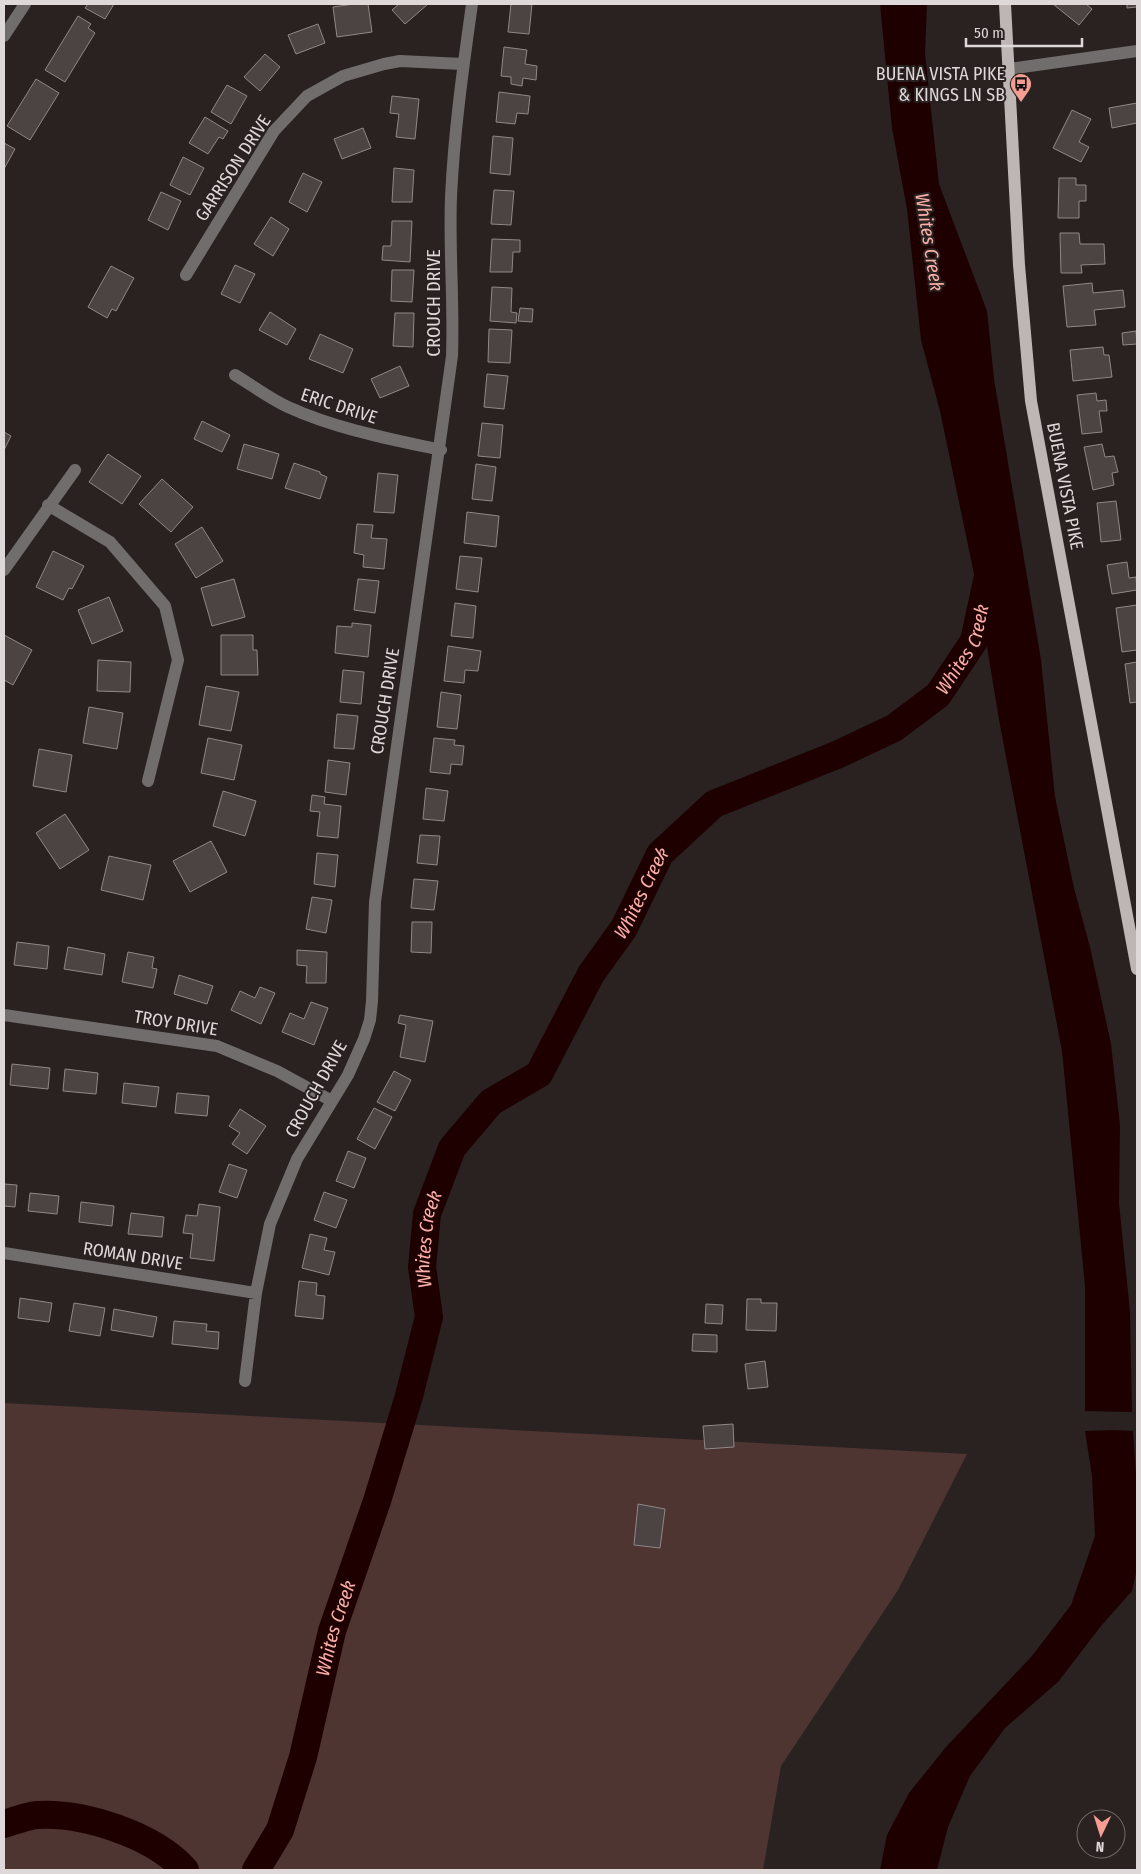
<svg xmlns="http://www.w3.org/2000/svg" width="1141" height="1874" font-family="'Fira Sans Condensed',sans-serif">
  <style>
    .green { fill: #4e3532 }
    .water { fill: #1e0001 }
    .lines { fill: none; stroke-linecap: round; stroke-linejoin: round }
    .river { stroke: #1e0001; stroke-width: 28 }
    .building { fill: #4b4443; stroke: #908887 }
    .minor { stroke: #706d6c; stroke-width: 12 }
    .major { stroke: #beb6b5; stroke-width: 12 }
    .labels { text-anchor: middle; stroke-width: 4; stroke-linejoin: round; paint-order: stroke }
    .poi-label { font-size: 18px; fill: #ded9d8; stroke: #292221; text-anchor: end }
    .street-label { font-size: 18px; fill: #ded9d8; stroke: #292221 }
    .water-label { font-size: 19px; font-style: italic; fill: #fcafa8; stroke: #292221 }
  </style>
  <rect width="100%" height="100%" fill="#292221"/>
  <path class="green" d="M4 1403 967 1454 898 1590 781 1766 763 1870H4Z"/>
  <path class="water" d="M880 4H927L925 54 939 184 987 311 994 379 1041 660 1055 797 1074 888 1090 947 1111 1044 1120 1125 1119 1203 1130 1312 1132 1412 1085 1411V1286L1062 1051 999 720 979 598 940 411 921 340 907 209 892 128Z
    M1113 1430 1133 1431 1137 1489V1569L1132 1591 1101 1626 1058 1682 1005 1728 970 1776 948 1827 937 1870H880L887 1835 909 1793 946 1747 1032 1656 1071 1605 1095 1536 1092 1476 1085 1431Z"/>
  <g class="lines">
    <g class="river">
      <path d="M4 1824C14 1821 26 1816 37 1815 83 1812 154 1835 185 1870"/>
      <path id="s1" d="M256 1870 280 1830 303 1757 332 1631 377 1501 409 1396 429 1317 422 1267 427 1214 452 1148 491 1102 539 1074 591 974 624 928 660 854 714 804 839 754 894 728 938 695 974 641 989 572"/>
    </g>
  </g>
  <path class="building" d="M88 4H114L105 19 85 8Z
    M354 4H368L372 32 337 37 333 7Z
    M399 4H428L405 24 392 10Z
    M511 4H532L529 34 508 32Z
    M1053 4H1086L1092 9 1079 25Z
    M1127 4H1137V7L1127 8Z
    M78 16 91 24 88 28 95 33 65 82 45 70Z
    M318 24 325 43 296 54 288 35Z
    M504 47 527 50 525 64 537 66 536 80 523 78 522 86 511 84V77L501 76Z
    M265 54 280 67 260 91 244 77Z
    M36 79 59 93 30 140 7 126Z
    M227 85 247 96 231 124 211 112Z
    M499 92 530 96 528 114 517 113 515 124 496 122Z
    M392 96 419 99 415 139 396 137 399 114 390 113Z
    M1137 103V123L1112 128 1109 108Z
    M1072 110 1091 119 1079 142 1089 147 1081 162 1053 148Z
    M205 117 228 131 223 139 219 137 208 154 189 143Z
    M363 128 371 148 342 159 334 139Z
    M493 136 513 138 510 175 490 173Z
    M4 143 15 149 4 169Z
    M183 157 204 168 190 195 170 185Z
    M394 168 414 170 412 202H392Z
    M303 173 322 182 307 212 289 202Z
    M1059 178H1076V185H1086V201H1079V218H1058Z
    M494 190 514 191 511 225 491 224Z
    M161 192 181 201 168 230 148 220Z
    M271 217 289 229 273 256 254 244Z
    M392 221H412L410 262 382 260 383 246H391Z
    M1060 233H1079L1080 244H1104L1105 264 1081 265 1082 273H1061Z
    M492 239 520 240V252H513L512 272H490Z
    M235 265 255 274 240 303 221 294Z
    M111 266 134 278 116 311 112 309 107 318 88 307Z
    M392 270H414L412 302 391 301Z
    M1092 283 1093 293 1123 290 1125 307 1094 310 1096 325 1067 327 1063 286Z
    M492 287 512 288 511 312 517 313 516 323 490 321Z
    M520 308 533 309 532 322 518 321Z
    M270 312 296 329 287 345 259 330Z
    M395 313H414L413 347 393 346Z
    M489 329 512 330 510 363 488 362Z
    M1136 331 1137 344 1123 345 1122 333Z
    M320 334 353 349 343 373 309 359Z
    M1103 347 1104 355H1109L1112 377 1073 381 1070 350Z
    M400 366 409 386 380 398 371 379Z
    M487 374 508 376 504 409 484 407Z
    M1096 393 1097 401 1106 400 1107 411H1099L1102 432 1082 434 1077 395Z
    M202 421 230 435 222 452 194 439Z
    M482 423 503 425 500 458 478 456Z
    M4 432 11 436 4 450Z
    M244 444 279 454 272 479 237 469Z
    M1102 444 1105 457 1114 456 1118 472 1112 473 1114 485 1093 490 1084 447Z
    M108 454 141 476 122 504 89 482Z
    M294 463 320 472V474L327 477 320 499 285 488Z
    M476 464 496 467 492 501 472 499Z
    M378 473 398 475 394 513 374 512Z
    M162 479 193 507 171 532 139 504Z
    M1116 501 1121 540 1101 542 1097 503Z
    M467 512 499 516 496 547 464 543Z
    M357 524 373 525 371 538 387 539 384 569 363 567 364 555 354 553Z
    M202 527 223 561 196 578 175 544Z
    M53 551 84 566 72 589 69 588 63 600 36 587Z
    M460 556 482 558 478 592 456 589Z
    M1127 562 1129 578 1136 577 1137 590 1112 594 1107 565Z
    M234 579 245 617 212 626 201 588Z
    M358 579 379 581 375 613 354 610Z
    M109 597 123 631 92 644 78 610Z
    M455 603 476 606 473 638 451 636Z
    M1137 605V650L1122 652 1116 608Z
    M352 623 371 625 368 657 335 653 337 626 352 627Z
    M4 635 32 650 13 685 4 680Z
    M221 635H253V650H257L258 675H221Z
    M448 646 481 651 478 671 465 670 464 683 444 681Z
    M98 660 131 662 130 692 97 691Z
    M1137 662V702L1130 703 1125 664Z
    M343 670 364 672 361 704 340 702Z
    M206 686 239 692 231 731 199 725Z
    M441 692 461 695 457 729 437 727Z
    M89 707 123 713 117 749 83 743Z
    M337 714 358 716 354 749 334 748Z
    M208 738 242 745 234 780 201 773Z
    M434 738 455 740 454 745 464 746 462 765 451 764 450 774 430 772Z
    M39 749 72 755 66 792 33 786Z
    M328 760 350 763 346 795 325 792Z
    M426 788 448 791 444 821 423 819Z
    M223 791 256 801 245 836 213 826Z
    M312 795 325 797 324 804 341 806 338 838 317 836 320 812 310 811Z
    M65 814 89 850 60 869 36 833Z
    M420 835 440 836 437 865 417 863Z
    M211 841 227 872 190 892 173 861Z
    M317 853 338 855 335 887 314 884Z
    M109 856 151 865 143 900 101 890Z
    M414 879 438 881 434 910 411 908Z
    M312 897 332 900 326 933 306 929Z
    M412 922H432L431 953 411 952Z
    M17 942 49 946 47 969 14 965Z
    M68 947 105 954 102 975 64 969Z
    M297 950 327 952 326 983H306L307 966 297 965Z
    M128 952 154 957 152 968 157 969 153 988 122 982Z
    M179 975 213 986 207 1004 174 994Z
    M260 987 275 993 261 1024 231 1010 240 991 255 998Z
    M311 1002 328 1008 314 1045 282 1032 290 1013 304 1019Z
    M400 1015 433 1021 425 1062 400 1057 406 1025 398 1023Z
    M12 1064 50 1068 48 1089 10 1085Z
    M65 1069 98 1073 96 1094 63 1091Z
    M394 1071 411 1080 395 1111 377 1102Z
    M124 1083 159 1087 156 1107 122 1103Z
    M177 1093 209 1096 207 1116 175 1113Z
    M374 1108 392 1117 375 1149 357 1139Z
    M240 1109 266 1126 247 1154 232 1144 240 1133 229 1126Z
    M348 1151 366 1158 354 1188 336 1181Z
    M229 1164 247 1170 237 1198 219 1192Z
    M4 1184 17 1185 15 1207 4 1206Z
    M324 1192 347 1200 336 1228 314 1220Z
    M30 1193 59 1196 57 1214 28 1211Z
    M81 1202 114 1206 112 1226 79 1222Z
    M199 1204 220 1207 214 1261 190 1258 193 1234 183 1233 186 1215 197 1216Z
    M131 1213 164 1217 162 1237 128 1234Z
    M310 1234 327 1238 324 1250 335 1252 329 1275 302 1268Z
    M299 1281 317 1283 316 1295 325 1296 323 1319 295 1316Z
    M20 1298 52 1303 49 1322 18 1318Z
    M747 1299H761V1303H777L776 1331 746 1330Z
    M74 1303 105 1308 100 1336 69 1331Z
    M706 1304 723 1305 722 1324 705 1323Z
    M114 1309 157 1317 153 1337 111 1330Z
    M174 1321 207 1324 206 1331 219 1332 218 1349 172 1344Z
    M693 1334 717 1335V1352L692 1351Z
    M765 1361 768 1387 748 1389 745 1364Z
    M733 1424 734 1447 705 1449 703 1426Z
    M638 1504 665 1509 660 1548 634 1545Z"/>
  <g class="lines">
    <path class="minor" d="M4 36 25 4
      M1009 69 1137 51
      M186 275 274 131 307 96 343 76 384 64 400 61 463 64
      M235 375C252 385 270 399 288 407 336 429 390 439 441 450
      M48 505 110 542 165 606 178 660 148 781
      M4 570 75 470
      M4 1015 217 1046 277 1071 332 1101
      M4 1253 256 1293
      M245 1381 256 1293 270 1224 297 1159 348 1075 364 1039 370 1020 372 1001 375 902 452 356C454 303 449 250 451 197 454 132 463 68 472 4"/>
    <path class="major" d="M1005 4 1019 265 1031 401 1137 969"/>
  </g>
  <defs>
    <g id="bus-pin" transform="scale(1.125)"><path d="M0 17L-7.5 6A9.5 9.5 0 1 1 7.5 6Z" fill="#f59c93" stroke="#292221"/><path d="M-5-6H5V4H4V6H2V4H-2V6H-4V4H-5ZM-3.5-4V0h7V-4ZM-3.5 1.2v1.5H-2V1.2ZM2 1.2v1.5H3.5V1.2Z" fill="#111"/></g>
  </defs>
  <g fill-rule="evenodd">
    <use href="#bus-pin" x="1021" y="84"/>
  </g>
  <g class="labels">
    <g class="poi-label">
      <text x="1005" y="80">BUENA VISTA PIKE<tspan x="1005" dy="21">&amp; KINGS LN SB</tspan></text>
    </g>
    <g class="street-label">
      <text transform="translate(233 168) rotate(-57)" y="6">GARRISON DRIVE</text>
      <text transform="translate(434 303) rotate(-90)" y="6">CROUCH DRIVE</text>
      <text transform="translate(339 406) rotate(18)" y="6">ERIC DRIVE</text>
      <text transform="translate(1065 486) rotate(79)" y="6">BUENA VISTA PIKE</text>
      <text transform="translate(385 701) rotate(-81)" y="6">CROUCH DRIVE</text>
      <text transform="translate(176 1023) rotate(9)" y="6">TROY DRIVE</text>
      <text transform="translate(316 1089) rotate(-61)" y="6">CROUCH DRIVE</text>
      <text transform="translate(133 1256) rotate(9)" y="6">ROMAN DRIVE</text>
    </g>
    <g class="water-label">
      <text transform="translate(930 242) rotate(81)" y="7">Whites Creek</text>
      <text dy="7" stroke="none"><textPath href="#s1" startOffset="1500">Whites Creek</textPath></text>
      <text dy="7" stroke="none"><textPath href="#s1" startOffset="1080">Whites Creek</textPath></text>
      <text dy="7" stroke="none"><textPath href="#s1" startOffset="660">Whites Creek</textPath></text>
      <text dy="7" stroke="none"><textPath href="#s1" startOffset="256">Whites Creek</textPath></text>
    </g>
  </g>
  <rect width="1141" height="1874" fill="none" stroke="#ded9d8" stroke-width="10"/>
  <g transform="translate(1101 1834) rotate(184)"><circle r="24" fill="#292221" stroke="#716b6a"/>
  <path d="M0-4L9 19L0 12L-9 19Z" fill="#f59c93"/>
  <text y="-8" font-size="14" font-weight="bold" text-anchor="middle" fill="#ded9d8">N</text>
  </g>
  <path d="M966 38v8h116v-8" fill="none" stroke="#ded9d8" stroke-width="2.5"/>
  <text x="974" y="38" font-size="15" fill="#ded9d8" stroke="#292221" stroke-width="4" paint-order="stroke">50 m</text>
</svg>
